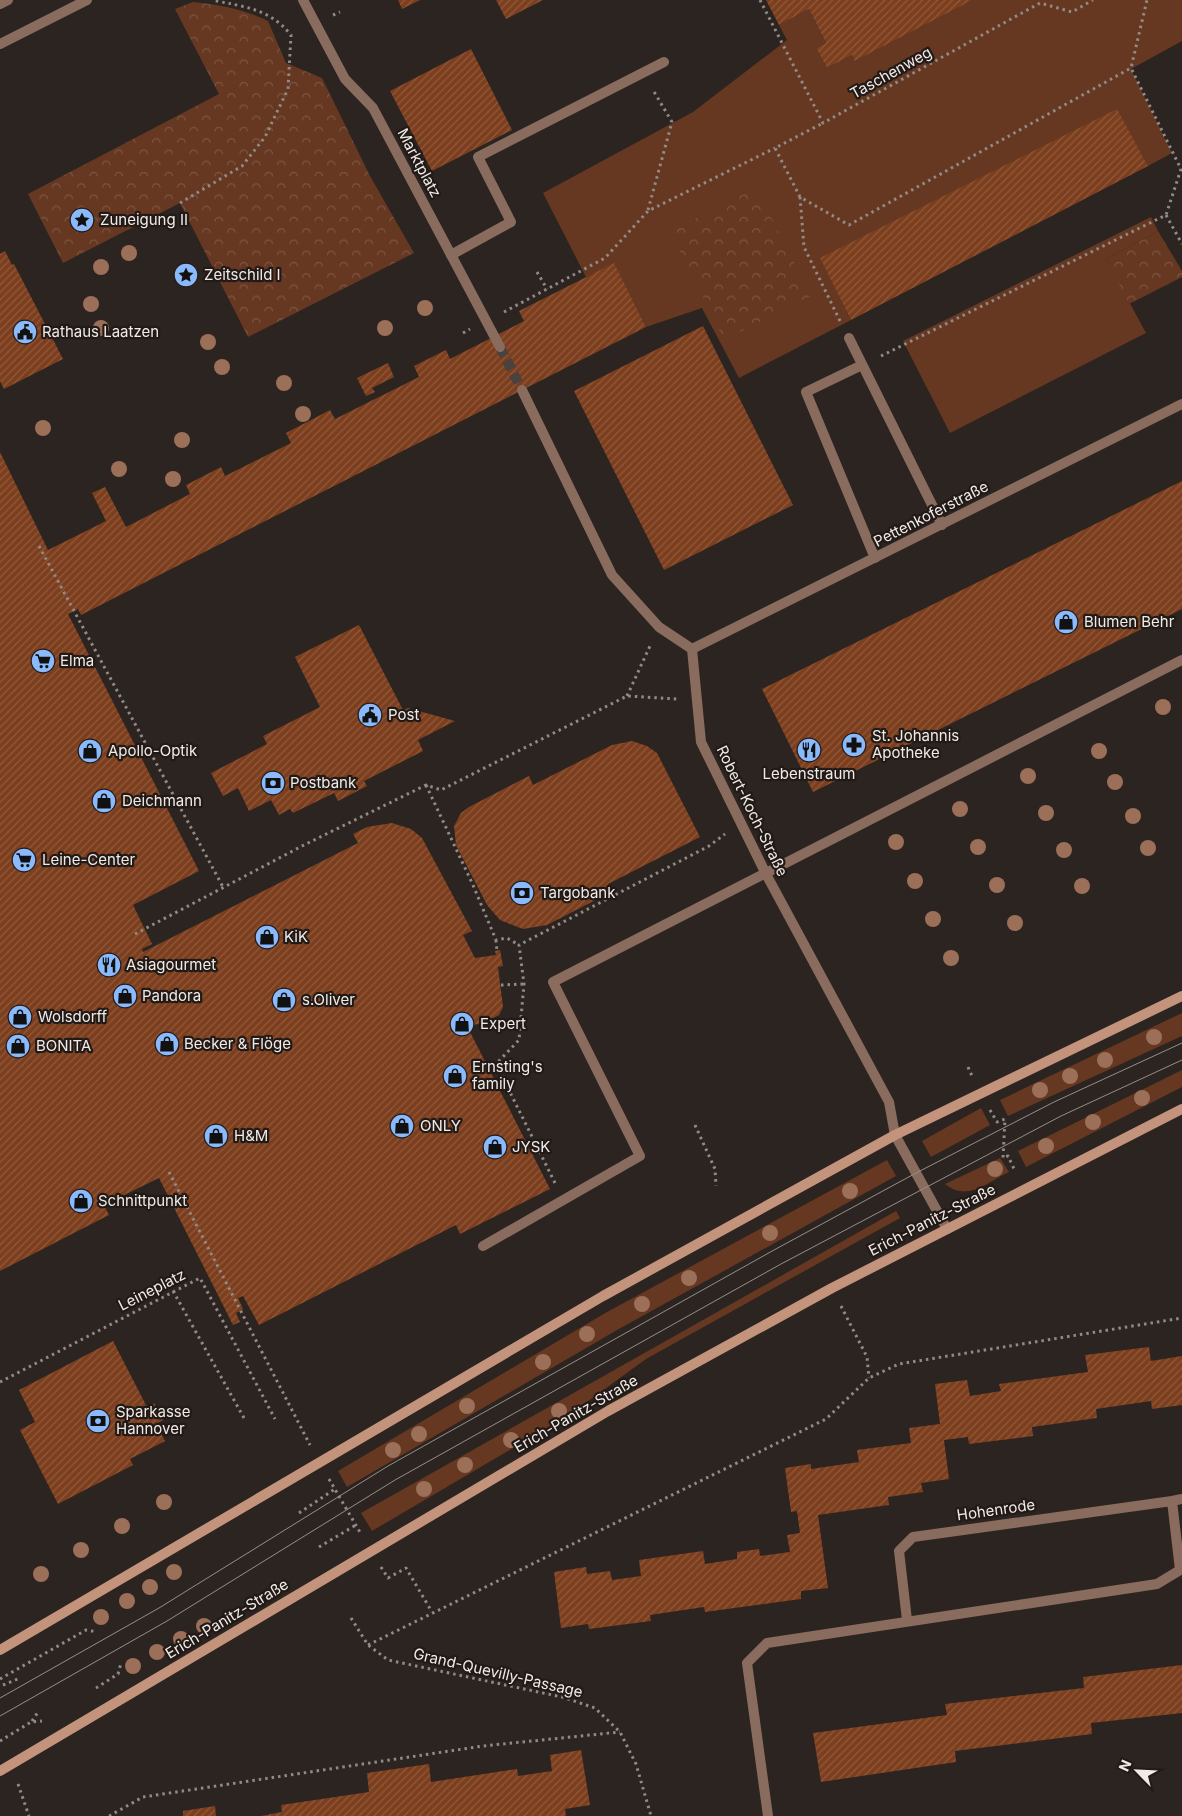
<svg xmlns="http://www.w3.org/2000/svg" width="1182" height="1816" font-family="Inter,sans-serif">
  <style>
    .grass { fill: #663821 }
    .park { fill: url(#park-crowns) }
    .building { fill: url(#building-hatch) }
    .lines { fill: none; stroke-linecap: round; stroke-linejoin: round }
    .minor-tunnel { stroke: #4a423e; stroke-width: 10; stroke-dasharray: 10 5; stroke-linecap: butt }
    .path { stroke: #918a87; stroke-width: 3; stroke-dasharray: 2.5 4; stroke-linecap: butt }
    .service { stroke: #896c5d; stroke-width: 10 }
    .minor { stroke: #896c5d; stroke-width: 10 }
    .secondary { stroke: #c3937c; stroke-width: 10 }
    .tram { stroke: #958e8b; stroke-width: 1 }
    .tree { fill: #9c6f59 }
    .labels { text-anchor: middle; stroke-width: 4.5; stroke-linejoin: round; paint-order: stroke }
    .street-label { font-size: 15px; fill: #f1ebe8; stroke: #221a17 }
    .poi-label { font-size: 15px; fill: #f1ebe8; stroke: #221a17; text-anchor: start }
  </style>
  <defs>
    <pattern id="park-crowns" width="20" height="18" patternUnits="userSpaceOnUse" patternTransform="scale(1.25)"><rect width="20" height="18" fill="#663821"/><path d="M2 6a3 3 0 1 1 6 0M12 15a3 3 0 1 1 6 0" fill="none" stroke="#7c5541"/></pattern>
    <pattern id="building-hatch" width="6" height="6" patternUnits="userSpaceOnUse" patternTransform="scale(1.25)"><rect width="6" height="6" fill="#7c3e1d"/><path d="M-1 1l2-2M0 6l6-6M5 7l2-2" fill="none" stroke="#8f5a3e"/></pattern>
  </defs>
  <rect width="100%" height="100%" fill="#2c2420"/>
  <path class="grass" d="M973 0H1182V41L1131 69 1172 153 1148 166 1117 110 821 259 851 320 739 378 702 308 646 327 614 264 586 277 543 193 693 112 787 40 779 25 809 9 826 43 816 48 827 68 852 55 855 61Z
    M1151 217 1158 231 1106 259 1146 333 950 433 903 341Z
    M1182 1013V1036L1008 1116 1000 1100Z
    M1182 1070V1087L1026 1167 1018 1151Z
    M981 1108 990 1125 931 1157 922 1141Z
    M1000 1158 1009 1172C986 1183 968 1202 945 1184Z
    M887 1160 896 1176 617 1330 347 1487 338 1471 607 1312Z
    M896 1211 900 1218 646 1359 569 1415 372 1531 361 1513Z"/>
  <path class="park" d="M193 2C220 5 243 9 268 21L286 63 322 78 370 176 414 253 248 337 180 203 63 263 28 194 219 94 175 9Z
    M756 188 811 296 724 340 670 231Z
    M1158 231 1182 271V277L1129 304 1106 259Z"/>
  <path class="building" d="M398 0H420L402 9Z
    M496 0H543L506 19Z
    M766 0H973L855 61 852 55 827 68 816 48 826 43 809 9 779 25Z
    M471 49 512 130 432 171 390 91Z
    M1117 109 1148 166 851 320 820 258Z
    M5 251 12 265 14 264 63 359 4 389 0 381V254Z
    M614 263 646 327 81 615 78 609 68 614 199 871 133 905 152 944 142 949 143 952 358 843 353 834 367 827 392 823 411 829 422 838 472 931 463 935 475 958 496 955 495 951 500 950 503 966 498 967 503 1007 499 1015 484 1023 467 1026 550 1189 460 1234 456 1225 259 1325 243 1296 238 1298 243 1309 236 1313 240 1322 233 1325 159 1178 104 1205 109 1215 0 1271V452L48 550 106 521 92 493 105 487 126 527 190 494 186 485 221 467 225 476 291 443 286 433 330 410 335 419 419 377 414 366 446 350 450 359 524 321 519 311Z
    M703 326 793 505 664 570 574 391Z
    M388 363 394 377 372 388 375 392 366 396 357 378Z
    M1182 481V609L813 792 762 689Z
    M359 625 403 710 408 708 455 721 418 740 423 751 364 781 367 786 338 801 334 793 293 813 290 809 279 815 271 800 249 811 238 788 223 796 211 773 267 744 263 736 320 707 295 657Z
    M632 741 647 746 657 753 700 837 608 884 611 892 547 925 523 929 500 920 487 905 456 845 454 826 461 813 469 807 529 776 533 785 612 745Z
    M113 1341 147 1407 154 1403 163 1420 156 1424 165 1441 130 1459 133 1465 58 1504 20 1430 35 1422 19 1390Z
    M1149 1347 1151 1361 1182 1356V1405L1152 1409 1151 1401 1096 1409 1097 1418 1032 1427 1033 1436 969 1444 968 1437 944 1440 949 1479 921 1483 923 1492 888 1497 889 1505 818 1515 828 1588 801 1591V1599L705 1612 704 1607 650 1615 651 1621 589 1629 588 1624 561 1628 554 1572 586 1567 587 1574 610 1571 612 1580 641 1576 639 1560 703 1551 705 1564 737 1559V1552L759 1549 760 1556 790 1552 787 1535 800 1533 797 1511 791 1512 785 1468 811 1464V1469L859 1462 857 1450 911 1443 909 1428 940 1424 935 1384 967 1380 970 1396 1001 1391 999 1384 1088 1372 1085 1355Z
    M1182 1665V1713L1091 1723 1092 1734 955 1751 956 1762 821 1782 813 1733 947 1715 945 1704 1084 1688 1083 1677Z
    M581 1750 590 1805 565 1809 566 1816H261L282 1812 281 1805 369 1792 367 1773 429 1764 431 1782 517 1769 518 1776 552 1771 550 1755Z
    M215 1806 216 1816H183V1811Z"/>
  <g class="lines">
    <path class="minor-tunnel" d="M500 347 522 390"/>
    <path class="path" d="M760 0 823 123 1040 3 1072 12 1093 0
      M333 15 340 12
      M800 197 775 148 823 123
      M180 203 242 166 265 137 288 89 291 35C269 8 244 7 212 0
      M648 210 672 122 653 90
      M1166 215 1182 244
      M537 272 547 289
      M504 312 605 258 648 211 775 148
      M840 321 804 247 800 197 849 225 1131 68
      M463 333 470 329
      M881 356 1166 215 1181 169 1131 68 1147 0
      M39 546 223 887
      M627 696 650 646
      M426 785 473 885 496 940 507 938 519 945
      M135 934 304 845 426 785 441 790 627 696 677 699
      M496 940 497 951
      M501 985 524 984
      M968 1067 972 1076
      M990 1110 997 1122 1005 1119 1003 1158 1008 1156 1015 1171
      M695 1125 715 1169 716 1186
      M169 1172 310 1445
      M555 1183 496 1064 519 1040 524 984 519 945 709 846 725 834
      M173 1291 244 1418
      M841 1306 867 1357 869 1378
      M0 1382 200 1278 275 1419
      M329 1479 361 1534
      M299 1513 335 1489
      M319 1547 356 1525
      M381 1567 388 1578 406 1568 432 1612
      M351 1618 368 1645 388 1660 562 1697 595 1708 620 1732 636 1764 651 1816
      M368 1645 826 1419 869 1378 899 1364 1182 1318
      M0 1679 86 1630 97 1632
      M3 1685 20 1678
      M96 1688 118 1674 121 1663
      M32 1721 38 1712
      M0 1741 31 1722 42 1721
      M18 1784 29 1816
      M109 1816 143 1797 483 1746 620 1732"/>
    <path class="service" d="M451 255 511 222 478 157 664 62
      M849 338 942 525
      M862 365 806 392 875 558
      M483 1246 640 1156 553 982 1182 660
      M907 1620 899 1551 913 1537 1172 1501
      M768 1816 747 1663 767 1643 1157 1584 1180 1570 1172 1501 1182 1499"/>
    <path class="minor" d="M303 0 345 79 373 108 500 347
      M0 4 8 0
      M0 44 87 0
      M522 390 612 575 659 627 692 649 701 742 766 874 889 1102 895 1135 947 1229
      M692 649 1182 404"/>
    <path class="secondary" d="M0 1650 603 1296 895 1135 1182 996
      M0 1771 608 1411 832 1288 1182 1109"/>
    <path class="tram" d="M0 1698 159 1608 388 1466 774 1250 916 1173 1054 1102 1182 1043
      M0 1716 167 1621 395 1480 781 1264 1061 1116 1182 1060"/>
  </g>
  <g class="tree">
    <circle cx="129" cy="253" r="8"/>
    <circle cx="101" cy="267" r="8"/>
    <circle cx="91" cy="304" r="8"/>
    <circle cx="425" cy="308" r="8"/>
    <circle cx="101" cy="328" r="8"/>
    <circle cx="385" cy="328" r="8"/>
    <circle cx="208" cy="342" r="8"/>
    <circle cx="222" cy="367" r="8"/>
    <circle cx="284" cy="383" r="8"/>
    <circle cx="303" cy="414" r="8"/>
    <circle cx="43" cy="428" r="8"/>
    <circle cx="182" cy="440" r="8"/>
    <circle cx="119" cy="469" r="8"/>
    <circle cx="173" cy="479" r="8"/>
    <circle cx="1163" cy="707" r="8"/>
    <circle cx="1099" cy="751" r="8"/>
    <circle cx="1028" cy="776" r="8"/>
    <circle cx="1115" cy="782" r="8"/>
    <circle cx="960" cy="809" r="8"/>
    <circle cx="1046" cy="813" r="8"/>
    <circle cx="1133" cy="816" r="8"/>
    <circle cx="896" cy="842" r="8"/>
    <circle cx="978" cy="847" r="8"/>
    <circle cx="1148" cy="848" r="8"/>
    <circle cx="1064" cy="850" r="8"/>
    <circle cx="915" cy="881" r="8"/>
    <circle cx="997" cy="885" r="8"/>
    <circle cx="1082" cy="886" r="8"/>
    <circle cx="933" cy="919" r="8"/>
    <circle cx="1015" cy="923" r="8"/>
    <circle cx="951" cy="958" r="8"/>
    <circle cx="1154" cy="1037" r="8"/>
    <circle cx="1105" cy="1060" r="8"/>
    <circle cx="1070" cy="1076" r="8"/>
    <circle cx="1040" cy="1090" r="8"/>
    <circle cx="1142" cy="1098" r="8"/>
    <circle cx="1093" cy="1122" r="8"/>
    <circle cx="1046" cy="1146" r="8"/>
    <circle cx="995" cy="1169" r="8"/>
    <circle cx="850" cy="1191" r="8"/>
    <circle cx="770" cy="1233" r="8"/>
    <circle cx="689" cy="1278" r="8"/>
    <circle cx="642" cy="1304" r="8"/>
    <circle cx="587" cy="1334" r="8"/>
    <circle cx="543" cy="1362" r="8"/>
    <circle cx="467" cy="1406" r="8"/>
    <circle cx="559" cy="1411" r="8"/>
    <circle cx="419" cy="1434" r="8"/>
    <circle cx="511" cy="1440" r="8"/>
    <circle cx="393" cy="1450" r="8"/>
    <circle cx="465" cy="1465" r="8"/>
    <circle cx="424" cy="1489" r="8"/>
    <circle cx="164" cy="1502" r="8"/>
    <circle cx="122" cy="1526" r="8"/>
    <circle cx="81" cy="1550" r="8"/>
    <circle cx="174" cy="1572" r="8"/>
    <circle cx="41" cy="1574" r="8"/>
    <circle cx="150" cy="1587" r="8"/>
    <circle cx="127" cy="1601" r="8"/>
    <circle cx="101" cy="1617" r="8"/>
    <circle cx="204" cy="1626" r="8"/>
    <circle cx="181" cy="1639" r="8"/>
    <circle cx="157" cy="1652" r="8"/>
    <circle cx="133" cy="1666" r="8"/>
  </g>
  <defs>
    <g id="sight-disc" transform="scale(1.25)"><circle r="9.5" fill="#8abafc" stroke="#221a17"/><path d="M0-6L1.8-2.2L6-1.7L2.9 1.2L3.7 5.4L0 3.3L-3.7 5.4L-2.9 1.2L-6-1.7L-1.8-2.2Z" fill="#111"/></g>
    <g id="civic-disc" transform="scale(1.25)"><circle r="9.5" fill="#8abafc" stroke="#221a17"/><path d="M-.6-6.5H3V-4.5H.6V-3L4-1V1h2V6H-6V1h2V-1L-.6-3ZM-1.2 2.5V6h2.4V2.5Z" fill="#111"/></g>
    <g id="shop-disc" transform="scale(1.25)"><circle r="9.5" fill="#8abafc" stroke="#221a17"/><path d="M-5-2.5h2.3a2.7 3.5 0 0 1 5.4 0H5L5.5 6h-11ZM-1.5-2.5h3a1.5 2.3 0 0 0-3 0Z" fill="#111"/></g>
    <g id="supermarket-disc" transform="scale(1.25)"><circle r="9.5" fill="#8abafc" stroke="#221a17"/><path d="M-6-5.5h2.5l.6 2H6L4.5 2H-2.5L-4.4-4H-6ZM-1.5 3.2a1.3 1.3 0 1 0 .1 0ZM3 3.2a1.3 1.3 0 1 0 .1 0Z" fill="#111"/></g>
    <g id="pharmacy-disc" transform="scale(1.25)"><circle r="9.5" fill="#8abafc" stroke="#221a17"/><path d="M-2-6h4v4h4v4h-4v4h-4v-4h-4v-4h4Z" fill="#111"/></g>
    <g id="restaurant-disc" transform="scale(1.25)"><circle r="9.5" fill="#8abafc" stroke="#221a17"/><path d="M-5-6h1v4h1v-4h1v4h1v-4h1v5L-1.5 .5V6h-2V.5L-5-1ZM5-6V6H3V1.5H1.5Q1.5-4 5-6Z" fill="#111"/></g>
    <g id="bank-disc" transform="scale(1.25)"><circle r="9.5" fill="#8abafc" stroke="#221a17"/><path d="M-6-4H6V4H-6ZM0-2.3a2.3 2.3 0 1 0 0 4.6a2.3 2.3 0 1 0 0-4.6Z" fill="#111"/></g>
  </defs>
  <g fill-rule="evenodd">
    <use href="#sight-disc" x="82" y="220"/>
    <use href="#sight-disc" x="186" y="275"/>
    <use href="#civic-disc" x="25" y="332"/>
    <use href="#shop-disc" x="1066" y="622"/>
    <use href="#supermarket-disc" x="43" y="661"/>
    <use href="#civic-disc" x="370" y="715"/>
    <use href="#pharmacy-disc" x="854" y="745"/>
    <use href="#restaurant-disc" x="809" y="750"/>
    <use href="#shop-disc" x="90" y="751"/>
    <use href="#bank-disc" x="273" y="783"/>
    <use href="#shop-disc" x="104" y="801"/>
    <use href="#supermarket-disc" x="24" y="860"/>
    <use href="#bank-disc" x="522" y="893"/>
    <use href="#shop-disc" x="267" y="937"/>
    <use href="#restaurant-disc" x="109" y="965"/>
    <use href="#shop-disc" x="125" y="996"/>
    <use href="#shop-disc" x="284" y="1000"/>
    <use href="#shop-disc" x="20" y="1017"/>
    <use href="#shop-disc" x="462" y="1024"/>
    <use href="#shop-disc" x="167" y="1044"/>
    <use href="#shop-disc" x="18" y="1046"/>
    <use href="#shop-disc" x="455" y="1076"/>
    <use href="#shop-disc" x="402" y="1126"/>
    <use href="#shop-disc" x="216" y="1136"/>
    <use href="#shop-disc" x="495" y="1147"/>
    <use href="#shop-disc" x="81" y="1201"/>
    <use href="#bank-disc" x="98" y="1421"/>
  </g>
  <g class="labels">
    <g class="street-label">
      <text transform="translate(891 73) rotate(-29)" y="5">Taschenweg</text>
      <text transform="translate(419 163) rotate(62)" y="5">Marktplatz</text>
      <text transform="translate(931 514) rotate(-27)" y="5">Pettenkoferstraße</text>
      <text transform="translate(752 811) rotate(64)" y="5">Robert-Koch-Straße</text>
      <text transform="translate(932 1220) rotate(-27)" y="5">Erich-Panitz-Straße</text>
      <text transform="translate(152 1290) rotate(-27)" y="5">Leineplatz</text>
      <text transform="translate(576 1414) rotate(-30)" y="5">Erich-Panitz-Straße</text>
      <text transform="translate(996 1510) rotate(-8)" y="5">Hohenrode</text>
      <text transform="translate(227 1619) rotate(-31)" y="5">Erich-Panitz-Straße</text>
      <text transform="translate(498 1673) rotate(13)" y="5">Grand-Quevilly-Passage</text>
    </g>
    <g class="poi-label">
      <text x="100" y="225">Zuneigung II</text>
      <text x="204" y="280">Zeitschild I</text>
      <text x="42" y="337">Rathaus Laatzen</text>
      <text x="1084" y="627">Blumen Behr</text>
      <text x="60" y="666">Elma</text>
      <text x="388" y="720">Post</text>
      <text x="872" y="741">St. Johannis<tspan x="872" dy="17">Apotheke</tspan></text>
      <text x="108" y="756">Apollo-Optik</text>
      <text x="809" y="779" text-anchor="middle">Lebenstraum</text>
      <text x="290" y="788">Postbank</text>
      <text x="122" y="806">Deichmann</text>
      <text x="42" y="865">Leine-Center</text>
      <text x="540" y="898">Targobank</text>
      <text x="284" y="942">KiK</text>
      <text x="126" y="970">Asiagourmet</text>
      <text x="142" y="1001">Pandora</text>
      <text x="302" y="1005">s.Oliver</text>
      <text x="38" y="1022">Wolsdorff</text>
      <text x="480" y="1029">Expert</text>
      <text x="184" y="1049">Becker &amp; Flöge</text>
      <text x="36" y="1051">BONITA</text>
      <text x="472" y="1072">Ernsting's<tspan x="472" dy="17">family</tspan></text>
      <text x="420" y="1131">ONLY</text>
      <text x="234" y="1141">H&amp;M</text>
      <text x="512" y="1152">JYSK</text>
      <text x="98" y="1206">Schnittpunkt</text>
      <text x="116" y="1417">Sparkasse<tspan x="116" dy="17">Hannover</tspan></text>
    </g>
  </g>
  <g transform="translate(1137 1771) rotate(294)" stroke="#221a17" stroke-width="4" paint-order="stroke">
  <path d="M0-4L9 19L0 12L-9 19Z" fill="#f1ebe8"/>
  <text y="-8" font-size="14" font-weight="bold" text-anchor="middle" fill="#f1ebe8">N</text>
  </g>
</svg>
